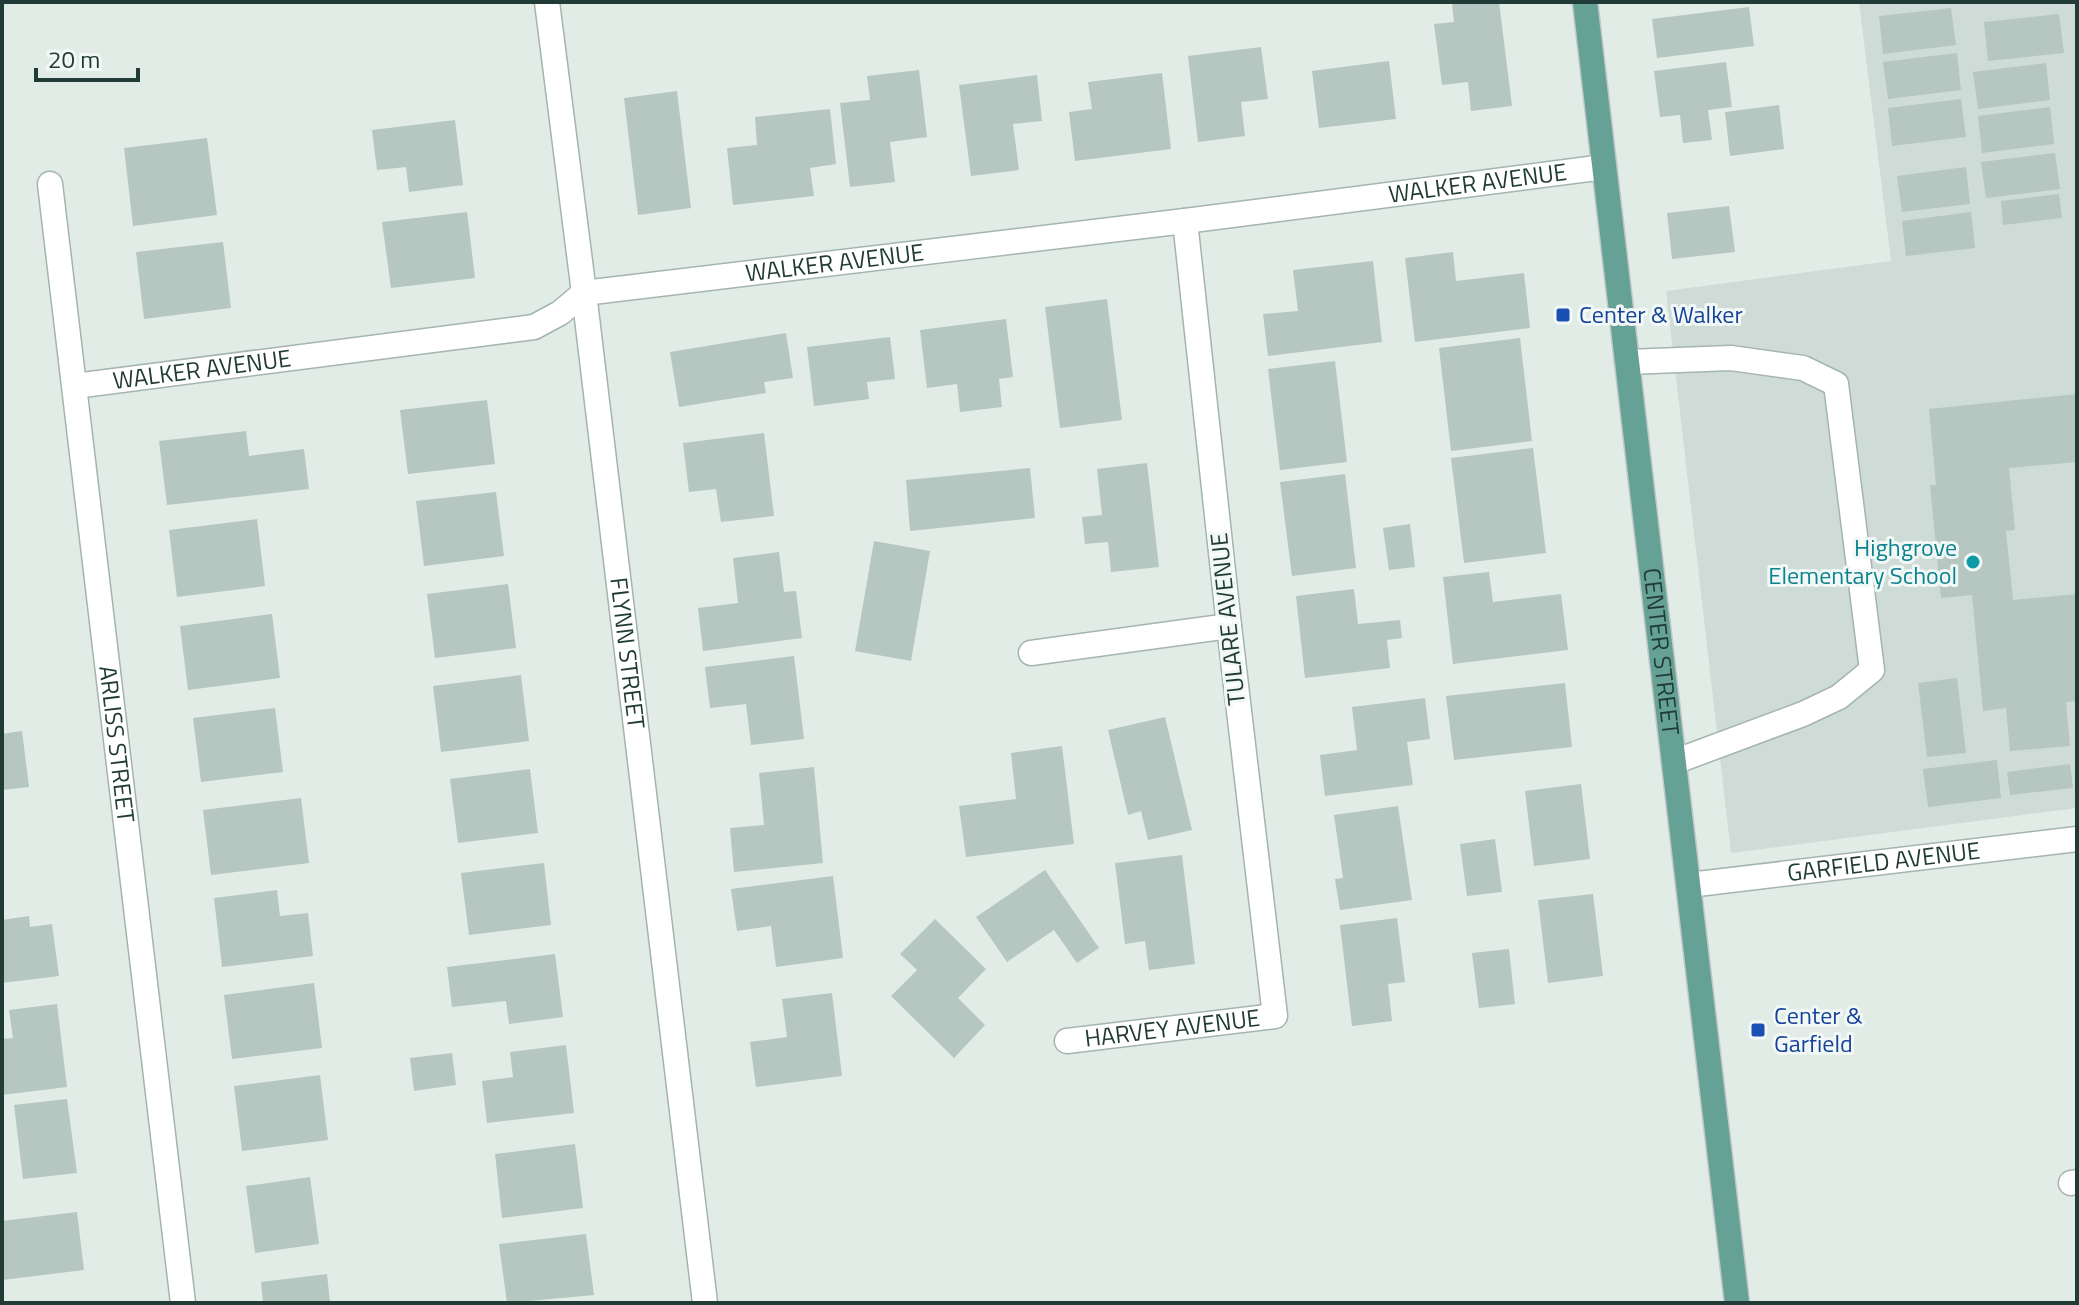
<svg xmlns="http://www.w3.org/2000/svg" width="2079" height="1305" font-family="'Titillium Web',sans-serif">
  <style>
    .built { fill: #cfdbd7 }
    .building { fill: #b6c6c1 }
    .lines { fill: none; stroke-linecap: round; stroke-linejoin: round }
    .minor-casing { stroke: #a4b4ae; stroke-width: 27 }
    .major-casing { stroke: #c1c8c7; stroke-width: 27 }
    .minor { stroke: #fff; stroke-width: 24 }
    .major { stroke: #66a195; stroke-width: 24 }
    .transit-dot { fill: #1a4fb4; stroke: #f2f8f5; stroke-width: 3 }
    .culture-dot { fill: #0f9aa8; stroke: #f2f8f5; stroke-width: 3 }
    .labels { text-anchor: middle; stroke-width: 6; stroke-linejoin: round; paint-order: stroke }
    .street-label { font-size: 24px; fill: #213c36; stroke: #f2f8f5 }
    .transit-label { font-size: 24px; fill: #164399; stroke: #f2f8f5; text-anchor: start }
    .culture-label { font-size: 24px; fill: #0d838f; stroke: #f2f8f5; text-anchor: end }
  </style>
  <rect width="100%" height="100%" fill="#e1ece7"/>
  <path class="built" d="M1859 2H2077V808L1731 853 1666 291 1891 261Z"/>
  <path class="building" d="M1467 2H1499L1512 106 1471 111 1468 82 1442 85 1434 24 1454 22 1452 4Z
    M1749 7 1754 46 1657 58 1652 19Z
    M1951 8 1956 45 1883 54 1879 16Z
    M2059 14 2064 53 1988 61 1984 22Z
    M1261 47 1268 99 1241 102 1245 136 1198 142 1188 56Z
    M1957 53 1961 90 1888 99 1883 62Z
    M1389 61 1396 119 1319 128 1312 71Z
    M1726 62 1732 107 1708 110 1712 140 1683 143 1680 115 1660 117 1654 71Z
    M2046 63 2050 100 1978 109 1973 72Z
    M919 70 927 137 890 142 895 182 850 187 840 103 870 100 867 76Z
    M1162 73 1171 149 1075 161 1069 112 1092 109 1088 82Z
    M1037 75 1042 121 1013 124 1019 170 971 176 959 85Z
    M677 91 691 208 638 215 624 98Z
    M1961 99 1966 137 1892 146 1888 108Z
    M1779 105 1784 149 1730 156 1725 112Z
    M2050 107 2054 144 1982 153 1978 116Z
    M830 109 836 164 810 168 814 196 733 205 727 148 757 145 755 117Z
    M455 120 463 185 409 192 406 167 377 170 372 130Z
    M207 138 217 215 133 226 124 148Z
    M2055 153 2060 189 1986 198 1981 162Z
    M1966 167 1970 204 1902 212 1897 176Z
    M2059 194 2062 218 2003 225 2001 201Z
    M1729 206 1735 252 1672 259 1667 213Z
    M467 212 475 278 391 288 382 222Z
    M1971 212 1975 248 1906 256 1902 221Z
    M223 242 231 308 144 319 136 252Z
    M1453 252 1456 281 1524 273 1530 328 1415 342 1405 258Z
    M1373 261 1382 342 1268 356 1263 314 1298 311 1293 270Z
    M1107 299 1122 420 1060 428 1045 307Z
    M1006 319 1013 377 999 379 1002 407 960 412 957 384 927 388 920 330Z
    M786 333 793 378 764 382 766 393 679 407 670 352Z
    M890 337 895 379 867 382 869 399 814 406 807 347Z
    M1520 338 1532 441 1451 451 1439 348Z
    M1335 361 1347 462 1280 470 1268 369Z
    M2077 394V462L2009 468 2015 530 2006 531 2013 600 2077 594V701L2066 702 2070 746 2010 751 2006 708 1983 711 1972 595 1941 598 1930 485H1936L1929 409Z
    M487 400 495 464 408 474 400 410Z
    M246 431 249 456 304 449 309 489 167 505 159 441Z
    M764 433 774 516 721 522 716 489 689 492 683 443Z
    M1533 448 1546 553 1464 563 1451 458Z
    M1147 463 1159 567 1111 572 1108 542 1085 544 1082 517 1102 515 1097 469Z
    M1030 468 1035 518 910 531 906 480Z
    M1345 474 1356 568 1292 576 1280 482Z
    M496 492 504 556 424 566 416 501Z
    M257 519 265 586 177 597 169 530Z
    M1410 524 1415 567 1389 570 1383 528Z
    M874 541 930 551 911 661 855 651Z
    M779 552 784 592 796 591 802 638 703 651 698 608 738 603 733 558Z
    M1489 572 1493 602 1561 594 1568 650 1453 664 1443 577Z
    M508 584 516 648 435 658 427 594Z
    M1354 589 1358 624 1400 620 1402 638 1387 640 1390 668 1305 678 1296 596Z
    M272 614 280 678 188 690 180 626Z
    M794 656 804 739 751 745 746 704 710 708 705 667Z
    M521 675 529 741 441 752 433 686Z
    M1957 678 1966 753 1927 757 1918 683Z
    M1565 683 1572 747 1454 760 1446 696Z
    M1425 698 1430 739 1407 742 1413 785 1325 796 1320 755 1357 750 1352 707Z
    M275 708 283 772 201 782 193 718Z
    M1165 717 1192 830 1148 840 1141 811 1128 815 1108 730Z
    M22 731 29 787 2 790V734Z
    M1062 746 1074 844 966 857 959 806 1016 799 1011 753Z
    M1997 760 2001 798 1928 807 1923 769Z
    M2070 764 2073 788 2010 795 2007 772Z
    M814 767 823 863 734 872 730 828 764 825 759 773Z
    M530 769 538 833 458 843 450 779Z
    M1581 784 1590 859 1534 866 1525 791Z
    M301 798 309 863 211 875 203 810Z
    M1398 806 1412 900 1340 910 1335 879 1343 878 1334 815Z
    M1495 839 1502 892 1467 896 1460 844Z
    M1182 855 1195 964 1149 970 1145 941 1125 944 1115 863Z
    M544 863 551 925 469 935 461 873Z
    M1045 870 1099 948 1077 963 1054 930 1007 962 976 917Z
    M833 876 843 958 776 967 771 926 737 931 731 889Z
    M277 890 280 916 308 913 313 956 222 967 214 898Z
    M1593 894 1603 976 1548 983 1538 900Z
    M29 916 30 927 52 924 59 976 2 983V920Z
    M1397 918 1405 982 1388 984 1392 1021 1352 1026 1340 925Z
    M935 919 986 969 958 998 985 1025 954 1058 891 996 917 970 900 954Z
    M1509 949 1515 1004 1479 1008 1472 953Z
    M555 954 563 1017 509 1024 506 1001 452 1007 447 967Z
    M314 983 322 1048 232 1059 224 995Z
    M832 993 842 1076 756 1087 750 1042 787 1037 782 999Z
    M57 1004 67 1087 2 1095V1039L13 1038 9 1010Z
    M566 1045 574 1113 487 1123 482 1081 513 1077 510 1052Z
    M452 1053 456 1085 414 1091 410 1058Z
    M320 1075 328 1140 242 1151 234 1086Z
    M67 1099 77 1173 23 1179 14 1105Z
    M575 1144 583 1208 502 1218 495 1154Z
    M310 1177 319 1244 255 1253 246 1186Z
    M77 1212 84 1270 2 1280V1221Z
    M586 1234 594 1295 507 1303 499 1244Z
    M327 1274 330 1303H263L261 1282Z"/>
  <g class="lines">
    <g class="minor-casing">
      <g id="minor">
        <path id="s1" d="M547 2 584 293 705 1303"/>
        <path id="s2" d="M50 184 183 1303"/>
        <path d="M1627 362 1731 358 1803 368 1836 384 1872 670 1839 697 1803 714 1674 762"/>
        <path id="s3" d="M75 386 534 327 560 313 584 293 1185 221 1604 167"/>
        <path d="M1031 653 1229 626"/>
        <path id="s4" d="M1689 885 2077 839"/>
        <path id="s5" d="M1067 1041 1275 1016 1229 626 1185 221"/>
        <path d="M2071 1183 2077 1182"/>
      </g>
    </g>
    <g class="major-casing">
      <g id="major">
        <path id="s6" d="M1585 2 1737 1303"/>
      </g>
    </g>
    <use href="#minor" class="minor"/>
    <use href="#major" class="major"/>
  </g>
  <g class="transit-dot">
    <rect x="1555" y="307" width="16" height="16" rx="4"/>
    <rect x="1750" y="1022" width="16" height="16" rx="4"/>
  </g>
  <circle class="culture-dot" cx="1973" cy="562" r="8"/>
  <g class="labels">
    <g class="street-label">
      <text dy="8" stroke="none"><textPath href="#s3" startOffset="1424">WALKER AVENUE</textPath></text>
      <text dy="8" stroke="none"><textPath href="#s3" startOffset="776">WALKER AVENUE</textPath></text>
      <text dy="8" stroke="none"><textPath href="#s3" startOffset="128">WALKER AVENUE</textPath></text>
      <text transform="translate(1228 619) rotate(-96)" y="8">TULARE AVENUE</text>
      <text dy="8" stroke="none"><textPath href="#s1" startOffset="656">FLYNN STREET</textPath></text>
      <text dy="8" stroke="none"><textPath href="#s6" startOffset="654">CENTER STREET</textPath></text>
      <text dy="8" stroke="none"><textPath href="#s2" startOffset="564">ARLISS STREET</textPath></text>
      <text dy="8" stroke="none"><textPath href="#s4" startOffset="196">GARFIELD AVENUE</textPath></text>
      <text dy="8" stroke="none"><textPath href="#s5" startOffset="106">HARVEY AVENUE</textPath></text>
    </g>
    <g class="transit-label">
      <text x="1579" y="323">Center &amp; Walker</text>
      <text x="1774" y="1024">Center &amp;<tspan x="1774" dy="28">Garfield</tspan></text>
    </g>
    <g class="culture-label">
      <text x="1957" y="556">Highgrove<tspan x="1957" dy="28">Elementary School</tspan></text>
    </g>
  </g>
  <rect width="2079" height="1305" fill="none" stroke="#213c36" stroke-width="8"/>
  <path d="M36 68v12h102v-12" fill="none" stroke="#213c36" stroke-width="4"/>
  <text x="48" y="68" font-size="24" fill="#213c36" stroke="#f2f8f5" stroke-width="6" paint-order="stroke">20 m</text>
</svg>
